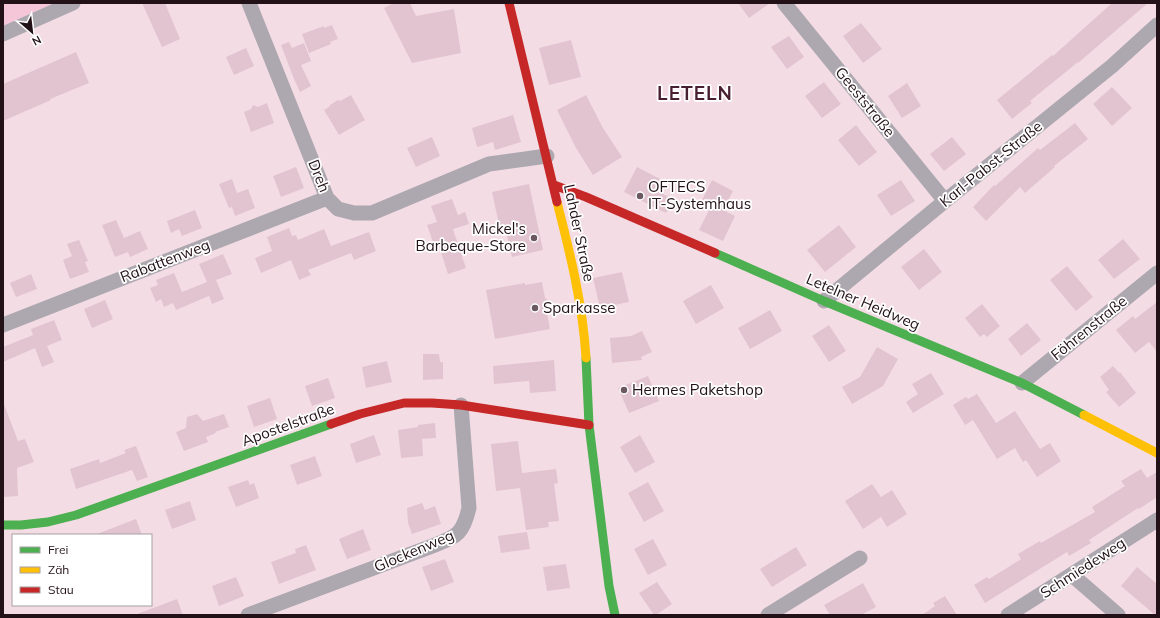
<svg xmlns="http://www.w3.org/2000/svg" width="1160" height="618" font-family="Mulish,sans-serif">
  <style>
    .green { fill: #f5c5d8 }
    .building { fill: #e2c4d0 }
    .lines { fill: none; stroke-linecap: round; stroke-linejoin: round }
    .street { stroke: #ada8af; stroke-width: 15 }
    .fast { stroke: #4caf50; stroke-width: 9 }
    .slow { stroke: #ffc107; stroke-width: 9 }
    .jam { stroke: #c62828; stroke-width: 9 }
    .poi-dot { fill: #6c5860; stroke: #fff; stroke-width: 1.5 }
    .labels { text-anchor: middle; stroke-width: 3.5; stroke-linejoin: round; paint-order: stroke }
    .street-label { font-size: 15px; fill: #231118; stroke: #fff }
    .poi-label { font-size: 15px; fill: #231118; stroke: #fff; text-anchor: start }
    .district-label { font-size: 19px; font-weight: bold; letter-spacing: 1px; fill: #481f31; stroke: #fff }
  </style>
  <rect width="100%" height="100%" fill="#f4dce5"/>
  <path class="green" d="M3 3H55L3 26Z"/>
  <path class="building" d="M142 3H165L180 39 162 47Z
    M394 3H410L416 16 454 9 461 53 412 63 384 8Z
    M738 3H770L749 18Z
    M1112 3H1148L1078 63V62L1030 101 1032 103 1012 119 997 100 1052 55 1053 56Z
    M861 23 882 49 863 63 843 36Z
    M332 25 338 39 330 42 331 44 309 53 302 34 324 26V28Z
    M789 36 804 57 787 69 771 47Z
    M571 40 581 77 549 85 539 48Z
    M289 42 292 48 304 43 311 61 301 65 311 86 300 92 294 79 281 45Z
    M246 48 254 66 234 75 226 57Z
    M76 52 89 83 50 99 51 100 3 121V84Z
    M824 82 841 104 822 118 805 96Z
    M907 83 921 106 902 118 888 96Z
    M1112 87 1132 108 1112 126 1093 104Z
    M351 95 365 120 339 135 324 110 329 107 330 105 338 100 340 101Z
    M586 95 603 128 622 157 593 175 576 148 557 110Z
    M267 103 274 123 251 132 244 112 251 109 253 105 258 107Z
    M513 115 521 142 495 150 493 142 477 147 472 128Z
    M1075 123 1088 139 1054 166 1055 167 1025 193 1020 187 986 221 973 207 994 185 995 186 1038 148 1040 150Z
    M856 125 877 152 859 166 838 140Z
    M432 137 440 156 416 167 407 148Z
    M952 137 966 154 944 171 930 154Z
    M296 167 304 188 281 197 273 176Z
    M637 167 664 181 659 192 673 199 666 213 624 192Z
    M232 179 237 193 248 189 255 208 235 216 232 207 229 208 219 184Z
    M712 180 733 191 723 210 735 216 723 241 699 230 712 204 702 200Z
    M901 180 915 201 891 216 877 195Z
    M529 184 543 250 512 257 505 227 500 229 492 192Z
    M452 199 458 215 465 212 469 224 453 229 466 268 448 274 438 243 434 245 427 225 437 222 431 206Z
    M195 210 202 228 182 236 179 229 171 233 167 221Z
    M116 220 124 238 140 231 148 249 130 257 128 252 115 257 102 225Z
    M839 225 856 247 825 272 807 250Z
    M289 228 292 236 296 235 298 240 324 229 331 246 369 232 376 251 354 260 351 253 308 270 311 275 299 280 291 260 261 273 255 258 272 251 267 237Z
    M1123 239 1140 259 1114 279 1098 260Z
    M79 240 88 261 85 262 89 272 70 279 63 260 72 256 67 244Z
    M924 249 942 272 919 290 901 267Z
    M223 254 232 274 216 280 224 299 212 304 209 296 176 310 173 303 164 307 161 299 156 302 150 288 158 285 156 280 174 273 182 292 207 282 199 264Z
    M1067 266 1093 297 1076 311 1050 280Z
    M622 272 629 302 600 308 593 278Z
    M31 274 37 289 16 297 10 283Z
    M542 282 545 298 551 302 546 307 550 329 495 339 486 290 525 283V285Z
    M711 285 724 308 696 324 683 301Z
    M105 300 113 319 92 328 84 309Z
    M1157 302V352L1149 342 1135 353 1116 330 1133 316 1135 319Z
    M982 304 1000 326 987 337 984 334 980 337 965 318Z
    M770 310 782 331 750 349 738 328Z
    M54 320 62 340 47 346 54 362 42 367 35 348 3 362V347L33 335 31 329Z
    M1027 323 1041 340 1021 356 1008 339Z
    M829 325 846 351 829 362 812 336Z
    M642 331 652 352 641 357 642 360 612 363 610 338 631 336Z
    M877 347 898 359 883 386 852 404 842 387 860 377Z
    M423 354H439L440 362H443V379L423 380Z
    M554 360 556 391 530 393 529 381 494 384 493 366Z
    M387 361 392 382 366 388 362 367Z
    M1113 366 1119 373 1120 372 1136 393 1119 407 1106 392 1109 390 1100 377Z
    M931 373 944 394 913 413 906 402 918 394 912 384Z
    M648 376 659 401 629 413 618 388Z
    M328 378 335 398 312 406 305 386Z
    M977 394 996 423 1015 411 1040 449 1050 443 1061 461 1037 477 1026 460 1023 462 1015 448 997 459 973 420 965 425 953 405 966 397 968 399Z
    M270 398 277 419 254 427 247 406Z
    M3 404H4L18 441 25 439 34 462 17 468 18 496 3 497Z
    M197 414 203 421 224 414 229 427 215 432 216 433 206 437 208 442 184 451 176 432 186 428 187 417Z
    M435 423 436 438 422 439 423 456 401 458 398 430 418 427V425Z
    M374 435 381 455 356 463 350 444Z
    M640 435 655 462 635 473 620 447Z
    M518 441 522 473 556 469 558 483 554 484 559 521 548 522 549 527 526 530 520 488 496 491 491 444Z
    M136 446 148 477 137 481 132 470 76 489 70 469 99 459 100 463 126 453 124 450Z
    M315 456 322 476 297 485 290 465Z
    M1141 469 1147 478 1157 472V497L1139 509 1138 508 1089 540 1091 543 1069 556 1067 552 985 603 974 585 987 577 989 579 1021 559 1018 554 1040 541 1041 543 1095 512 1092 507 1125 486 1121 481Z
    M248 480 250 485 254 483 259 498 236 507 228 487Z
    M648 482 664 511 644 522 628 493Z
    M872 484 881 497 892 490 907 514 887 527 881 517 863 529 845 501Z
    M190 501 196 520 172 529 165 510Z
    M422 503 425 510 435 506 441 524 412 534 408 523 407 508Z
    M136 519 142 535H97V534Z
    M363 529 371 550 347 559 339 539Z
    M527 532 530 549 501 553 498 536Z
    M653 539 667 565 648 575 634 549Z
    M306 545 316 570 279 584 271 562 296 553 295 549Z
    M796 547 807 565 772 587 760 569Z
    M445 559 454 582 431 591 422 567Z
    M566 564 570 588 547 591 543 567Z
    M1137 567 1157 584V615H1155L1121 586Z
    M236 577 244 596 219 606 212 586Z
    M657 582 672 604 656 615H654L639 593Z
    M863 583 876 607 861 615H830L824 605Z
    M945 596 957 615H922L935 606 933 603Z
    M177 599 183 615H137V614Z"/>
  <g class="lines">
    <path class="street" d="M249 3 327 198 338 209 354 213H372L489 164 547 156
      M784 3 945 201
      M3 34 73 3
      M824 301 945 201 1112 66 1157 25
      M3 325 327 198
      M1022 383 1157 273
      M1072 575 1118 615
      M248 615 435 545C458 536 463 533 469 508L461 405
      M768 615 860 558
      M1008 615 1157 520"/>
    <path class="fast" d="M715 253 824 301 1022 383 1084 415
      M586 358 589 425 609 586 615 615
      M3 525H21L48 522 76 515 331 424"/>
    <path class="slow" d="M557 202C570 253 583 305 586 358
      M1084 415 1157 453"/>
    <path class="jam" d="M509 3 557 202
      M554 185 586 197 715 253
      M331 424 360 414 404 403H432L461 405 589 425"/>
  </g>
  <g class="poi-dot">
    <circle cx="640" cy="196" r="4"/>
    <circle cx="534" cy="238" r="4"/>
    <circle cx="535" cy="308" r="4"/>
    <circle cx="624" cy="390" r="4"/>
  </g>
  <g class="labels">
    <g class="street-label">
      <text transform="translate(865 102) rotate(51)" y="5">Geeststraße</text>
      <text transform="translate(991 164) rotate(-39)" y="5">Karl-Pabst-Straße</text>
      <text transform="translate(319 176) rotate(68)" y="5">Dreh</text>
      <text transform="translate(579 233) rotate(78)" y="5">Lahder Straße</text>
      <text transform="translate(165 261) rotate(-21)" y="5">Rabattenweg</text>
      <text transform="translate(863 302) rotate(23)" y="5">Letelner Heidweg</text>
      <text transform="translate(1089 328) rotate(-39)" y="5">Föhrenstraße</text>
      <text transform="translate(288 425) rotate(-20)" y="5">Apostelstraße</text>
      <text transform="translate(414 551) rotate(-23)" y="5">Glockenweg</text>
      <text transform="translate(1083 568) rotate(-33)" y="5">Schmiedeweg</text>
    </g>
    <g class="poi-label">
      <text x="648" y="192">OFTECS<tspan x="648" dy="17">IT-Systemhaus</tspan></text>
      <text x="526" y="234" text-anchor="end">Mickel's<tspan x="526" dy="17">Barbeque-Store</tspan></text>
      <text x="543" y="313">Sparkasse</text>
      <text x="632" y="395">Hermes Paketshop</text>
    </g>
    <g class="district-label">
      <text x="695" y="100">LETELN</text>
    </g>
  </g>
  <rect width="1160" height="618" fill="none" stroke="#231118" stroke-width="8"/>
  <rect x="12" y="534" width="140" height="72" fill="#ffffff" stroke="#a7a0a3"/>
  <rect x="20" y="547" width="20" height="6" fill="#4caf50" stroke="#a7a0a3"/>
  <text x="48" y="554" font-size="12" fill="#231118">Frei</text>
  <rect x="20" y="567" width="20" height="6" fill="#ffc107" stroke="#a7a0a3"/>
  <text x="48" y="574" font-size="12" fill="#231118">Zäh</text>
  <rect x="20" y="587" width="20" height="6" fill="#c62828" stroke="#a7a0a3"/>
  <text x="48" y="594" font-size="12" fill="#231118">Stau</text>
  <g transform="translate(32 32) rotate(152)" stroke="#ffffff" stroke-width="3" paint-order="stroke">
  <path d="M0-3L7 15L0 10L-7 15Z" fill="#231118"/>
  <text y="-6" font-size="11" font-weight="bold" text-anchor="middle" fill="#231118">N</text>
  </g>
</svg>
